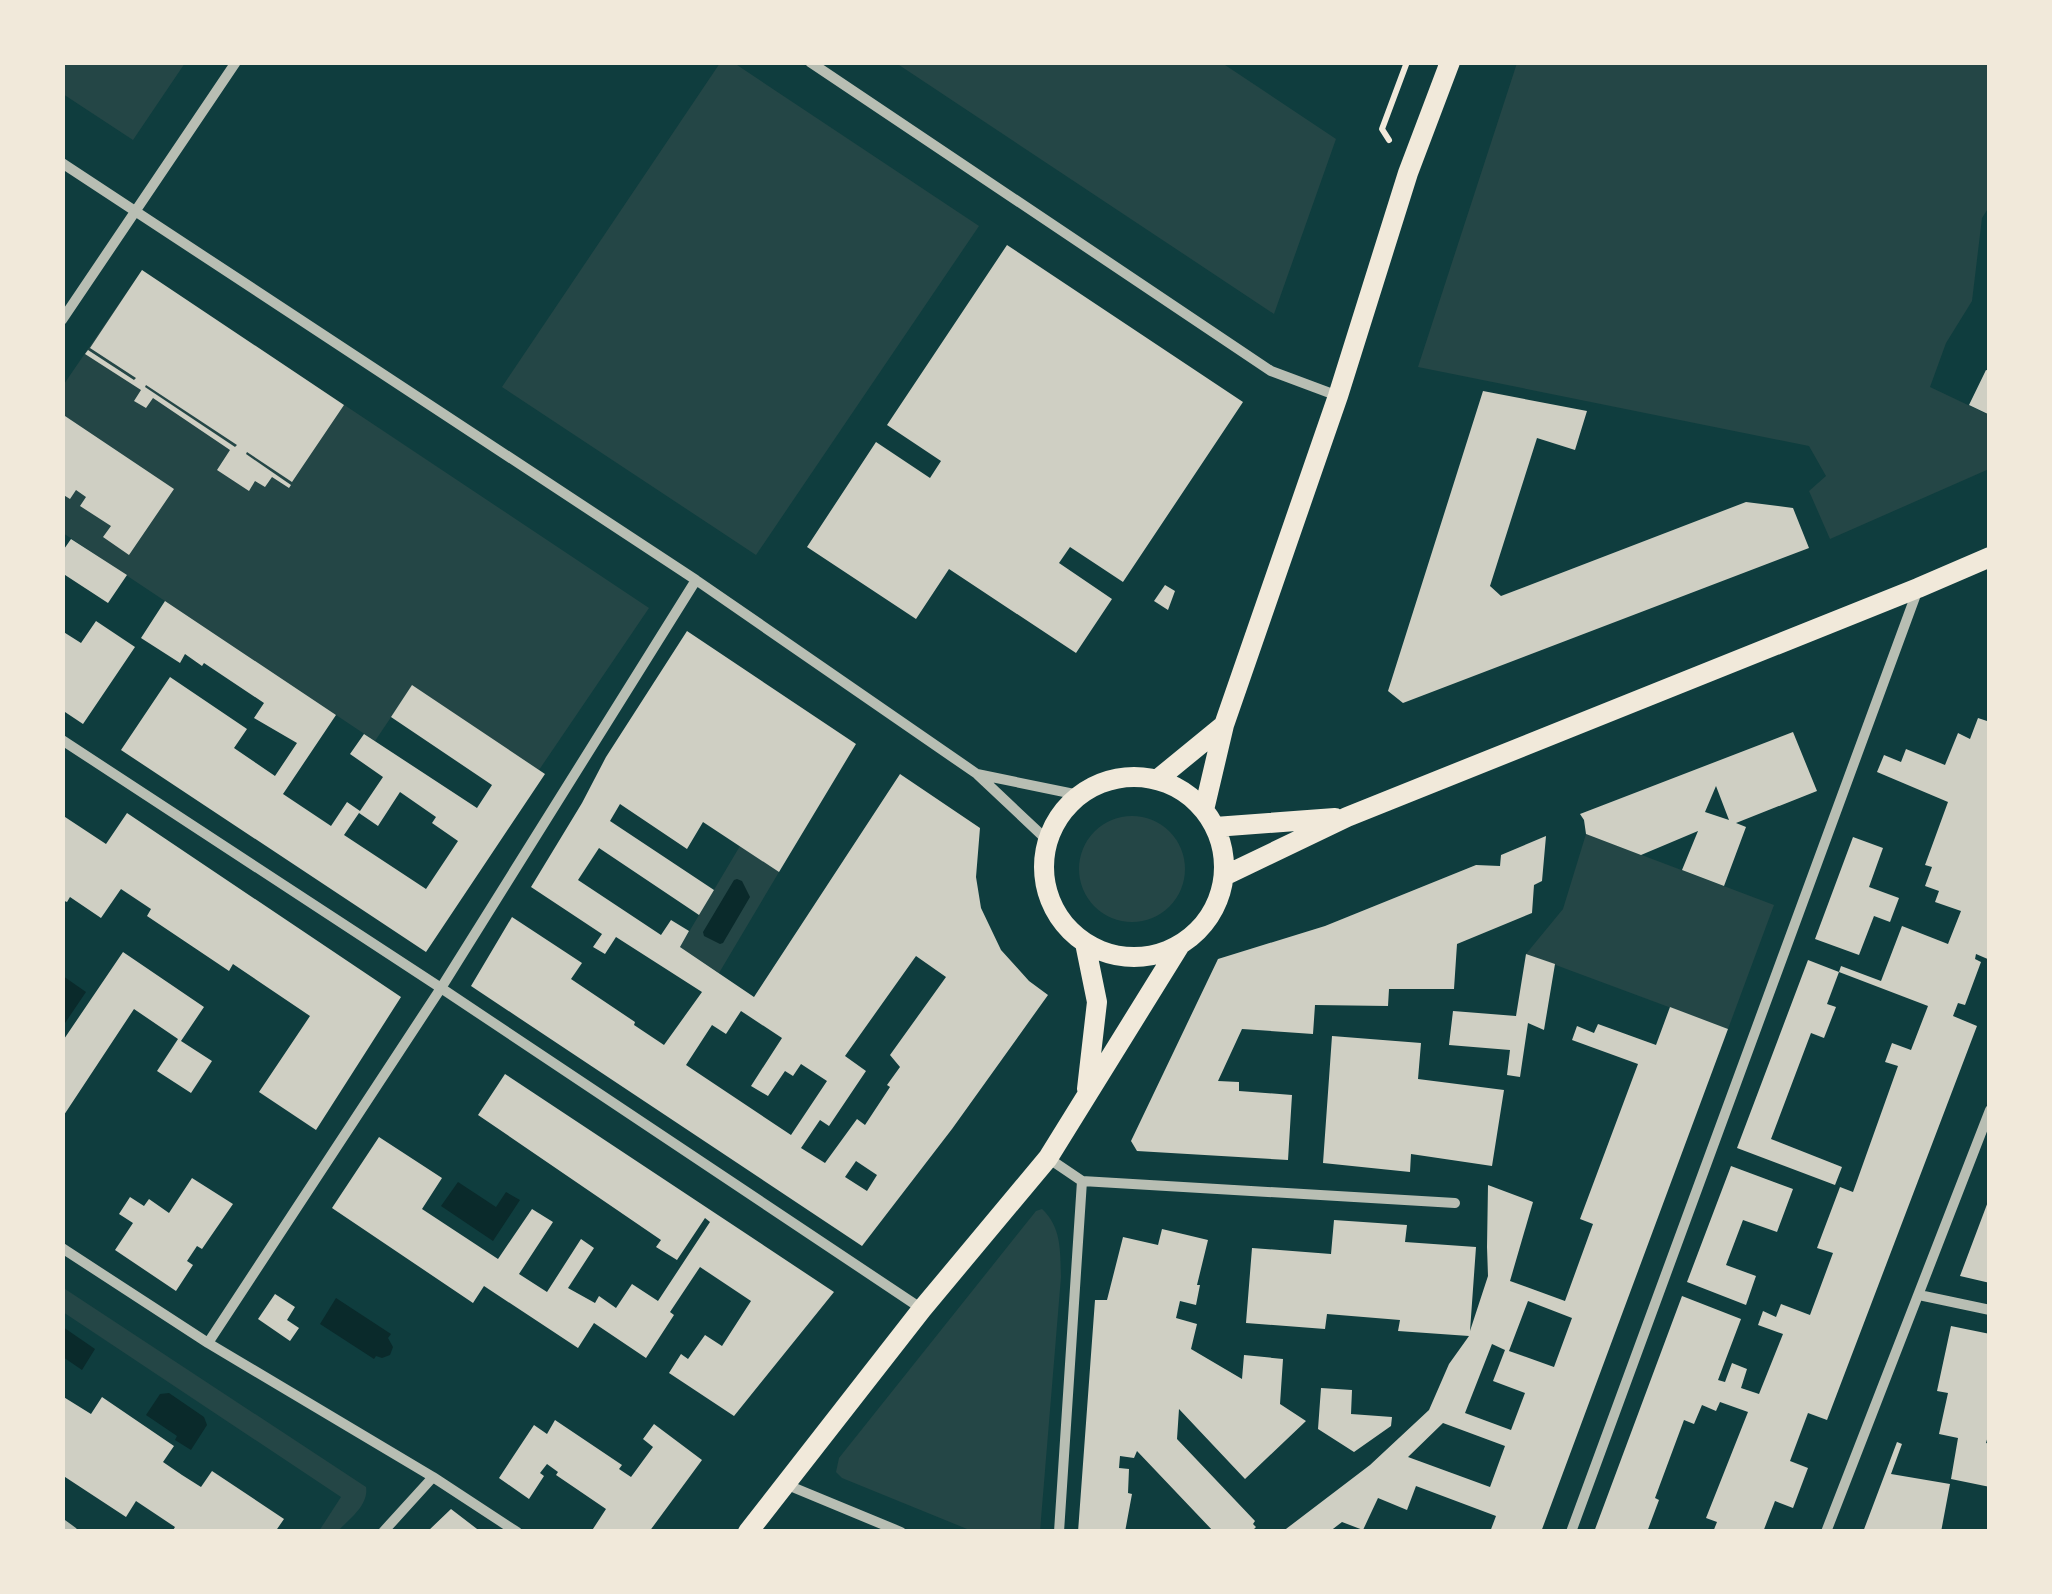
<svg xmlns="http://www.w3.org/2000/svg" width="2052" height="1594" font-family="Montserrat,sans-serif">
  <style>
    .green { fill: #244646 }
    .water { fill: #0a2a2b }
    .building { fill: #cfcfc3; fill-rule: evenodd }
    .lines { fill: none; stroke-linecap: round; stroke-linejoin: round }
    .path { stroke: #f1e9da; stroke-width: 6 }
    .minor { stroke: #b8beb3; stroke-width: 10 }
    .secondary { stroke: #f1e9da; stroke-width: 20 }
  </style>
  <rect width="100%" height="100%" fill="#0f3d3e"/>
  <path class="green" d="M62 63 63 62 185 63 133 140 63 94Z
    M720 63H734L979 226 756 555 502 387Z
    M896 63H1222L1336 139 1274 314Z
    M1517 63H1989V207L1982 218 1972 301 1946 343 1930 387 1989 415V469L1830 539 1809 491 1826 476 1809 446 1418 367Z
    M142 270 649 608 539 770 412 686 375 741 63 533 62 387Z
    M1079 869a53 53 0 1 1 106 0a53 53 0 1 1-106 0Z
    M1586 834 1774 905 1728 1029 1526 954 1563 909Z
    M740 846 779 872 719 973 680 947Z
    M1042 1209C1062 1228 1060 1251 1061 1277L1040 1531H972L842 1478 836 1472 839 1458 1036 1211Z
    M62 1287 366 1487C369 1505 349 1519 338 1531H319L341 1497 63 1312Z"/>
  <path class="water" d="M737 879 742 881 750 897 723 943 720 944 704 936 703 932 734 880Z
    M63 976 86 992 63 1026Z
    M458 1182 496 1207 506 1192 520 1200 493 1241 441 1206Z
    M336 1298 391 1334 388 1338 393 1347 390 1355 382 1358 376 1356 374 1359 320 1324Z
    M63 1327 95 1349 82 1370 63 1357Z
    M169 1393 204 1417 207 1425 191 1450 175 1440 177 1436 146 1415 160 1394Z"/>
  <path class="building" d="M1007 245 1243 402 1123 582 1070 547 1059 563 1112 599 1076 653 949 569 916 619 807 547 876 442 930 478 941 461 887 425Z
    M142 270 344 405 292 482 247 452 246 454 291 485 289 488 272 477 265 487 255 481 249 491 217 470 230 450 153 398 146 408 134 401 141 390 85 354 88 350 134 380 136 378 90 348ZM146 385 237 445 235 447 145 387Z
    M1986 370 1990 371V415L1969 405Z
    M1483 391 1587 411 1575 450 1537 438 1490 586 1501 596 1746 502 1793 508 1809 548 1403 703 1388 691Z
    M62 414 174 489 129 555 103 537 111 526 80 506 86 497 76 490 70 499 62 494Z
    M71 539 127 575 108 603 62 573V552Z
    M1165 585 1175 591 1168 610 1154 601Z
    M165 601 336 715 283 794 331 826 347 802 360 811 383 777 350 754 364 734 477 808 492 785 391 717 412 685 545 774 426 952 121 750 170 677 247 729 234 748 275 776 297 743 254 718 264 703 204 663 202 666 185 654 180 663 141 638ZM400 792 436 817 432 823 458 841 426 889 344 835 359 813 378 826Z
    M96 621 135 647 83 724 62 710V631L81 643Z
    M687 631 856 744 779 872 703 822 687 849 620 804 610 821 714 890 699 915 599 848 578 880 661 935 671 920 689 931 680 947 754 997 900 774 980 828 976 877 981 908 1001 950 1029 981 1048 995 952 1129 862 1246 471 986 512 917 582 963 571 979 635 1022 634 1025 664 1045 702 992 616 937 605 954 593 947 602 934 531 887 582 803 606 757ZM916 956 946 977 890 1055 900 1067 887 1085 890 1087 865 1125 857 1119 825 1163 801 1148 820 1120 829 1126 866 1071 845 1056ZM741 1011 782 1038 751 1086 768 1096 785 1071 793 1076 801 1064 827 1081 791 1135 686 1065 712 1025 726 1034ZM856 1161 877 1175 867 1191 845 1177Z
    M1978 718 1990 722V960L1976 954 1975 959 1981 962 1965 1005 1958 1003 1953 1016 1977 1026 1827 1420 1808 1413 1790 1461 1808 1468 1793 1508 1775 1501 1763 1532H1713L1717 1522 1706 1518 1748 1412 1720 1402 1716 1411 1702 1405 1694 1424 1684 1420 1655 1498 1659 1500 1647 1532H1594L1682 1296 1741 1319 1718 1380 1725 1382 1732 1363 1747 1369 1741 1388 1759 1394 1783 1334 1758 1325 1763 1311 1776 1317 1781 1304 1810 1315 1833 1253 1817 1248 1840 1187 1853 1192 1898 1066 1885 1062 1892 1043 1911 1050 1928 1006 1839 972 1827 1004 1836 1007 1824 1038 1811 1033 1771 1139 1842 1167 1835 1185 1737 1148 1808 960 1839 972 1841 966 1881 981 1902 926 1948 944 1961 911 1935 902 1939 891 1925 886 1932 867 1925 865 1948 802 1877 772 1884 755 1901 762 1906 749 1945 765 1958 733 1970 739Z
    M1793 732 1817 791 1736 823 1746 827 1724 886 1682 870 1698 831 1641 855 1586 834 1584 820 1580 814ZM1716 786 1729 820 1705 812Z
    M127 813 401 997 316 1130 259 1092 310 1016 233 964 229 971 147 916 151 909 121 889 101 918 70 897 67 902 62 900V815L106 844Z
    M1546 836 1542 881 1534 885 1532 913 1457 944 1454 989H1389L1388 1006 1315 1005 1313 1034 1242 1029 1218 1081 1239 1082V1091L1292 1095 1288 1160 1137 1151 1131 1141 1218 959 1325 926 1476 865 1500 866 1501 855Z
    M1853 837 1883 848 1869 887 1899 898 1890 922 1874 916 1859 955 1815 939Z
    M123 952 204 1007 181 1041 212 1061 191 1093 157 1071 178 1039 134 1009 62 1118V1042Z
    M1526 954 1555 964 1544 1030 1528 1023 1520 1077 1507 1075 1510 1050 1449 1045 1453 1011 1516 1016Z
    M1670 1007 1728 1029 1541 1532H1490L1496 1516 1416 1486 1407 1510 1378 1498 1363 1530 1342 1522 1329 1532H1282L1370 1465 1429 1410 1449 1364 1469 1336 1398 1331 1400 1320 1327 1314 1325 1329 1246 1323 1252 1248 1331 1254 1334 1220 1407 1225 1405 1242 1476 1247 1470 1331 1488 1276 1487 1247 1488 1185 1533 1202 1510 1281 1565 1301 1593 1224 1580 1219 1638 1064 1572 1040 1577 1026 1594 1033 1598 1024 1656 1045ZM1528 1301 1572 1318 1554 1367 1509 1351ZM1492 1344 1505 1350 1493 1381 1525 1393 1511 1430 1465 1413ZM1443 1423 1505 1446 1490 1487 1408 1457Z
    M1332 1036 1421 1043 1418 1079 1504 1090 1492 1166 1411 1154 1410 1172 1323 1163Z
    M505 1074 834 1292 734 1416 669 1373 681 1354 688 1359 705 1335 722 1346 751 1301 700 1267 670 1312 674 1315 646 1358 594 1323 578 1348 484 1286 473 1303 332 1208 379 1137 442 1178 422 1209 498 1259 532 1209 553 1222 519 1274 547 1292 581 1239 594 1248 568 1288 595 1303 599 1296 616 1308 632 1284 658 1301 710 1222 705 1218 677 1260 656 1247 661 1240 478 1115Z
    M1731 1166 1793 1189 1777 1232 1743 1220 1726 1265 1756 1276 1746 1305 1687 1282Z
    M192 1178 233 1204 202 1249 197 1246 187 1261 193 1265 176 1291 115 1250 133 1223 119 1214 130 1197 144 1206 149 1199 169 1213Z
    M1989 1199H1990V1283L1960 1276Z
    M1162 1229 1208 1240 1197 1285H1200L1196 1305 1180 1301 1176 1318 1197 1324 1191 1349 1242 1379 1244 1355 1283 1359 1280 1404 1306 1421 1245 1479 1179 1409 1177 1439 1255 1521 1253 1524 1256 1527 1251 1532H1214L1137 1451 1134 1458 1120 1456 1119 1468 1129 1469 1128 1493 1132 1494 1125 1532H1078L1095 1300H1107L1123 1237 1158 1245Z
    M275 1294 295 1307 287 1320 299 1328 290 1341 258 1319Z
    M1951 1326 1990 1334V1429L1986 1443 1990 1444V1487L1951 1479 1958 1438 1939 1434 1948 1393 1937 1391Z
    M1321 1388 1352 1390 1351 1414 1392 1417 1391 1426 1354 1452 1318 1429Z
    M62 1396 91 1414 102 1397 174 1446 163 1462 182 1475 201 1487 212 1471 284 1519 275 1532H172L175 1527 136 1501 126 1517 62 1475 64 1453 62 1452Z
    M555 1420 622 1465 619 1469 631 1477 653 1447 643 1439 654 1424 702 1460 649 1532H591L606 1509 556 1475 558 1472 547 1464 540 1473 544 1476 529 1499 499 1478 534 1425 547 1434Z
    M1897 1442 1902 1444 1891 1474 1950 1484 1941 1532H1863Z
    M451 1509 481 1532H427Z"/>
  <g class="lines">
    <path class="path" d="M1389 140 1382 129 1407 62"/>
    <path class="minor" d="M810 62 1271 371 1338 396
      M62 163 696 580 977 774 1047 840
      M62 320 236 62
      M62 740 441 988 922 1309
      M977 774 1079 795
      M1048 1158 1082 1181 1455 1203
      M62 1248 208 1343 433 1477 517 1532
      M1919 1295 1990 1310
      M208 1343 441 988 696 580
      M785 1484 901 1532
      M62 1524 73 1532
      M383 1532 433 1477
      M1059 1532 1082 1181
      M1571 1532 1918 589
      M1826 1532 1990 1110"/>
    <path class="secondary" d="M1044 867a90 90 0 1 1 180 0a90 90 0 1 1-180 0Z
      M1158 779 1224 725
      M1204 810 1224 725 1338 396 1408 173 1450 62
      M1215 827 1335 818
      M1224 876 1347 817 1918 588 1990 557
      M1085 943 1097 1002 1087 1089
      M748 1532 922 1309 1048 1158 1180 945"/>
  </g>
  <rect width="2052" height="1594" fill="none" stroke="#f1e9da" stroke-width="130"/>
</svg>
